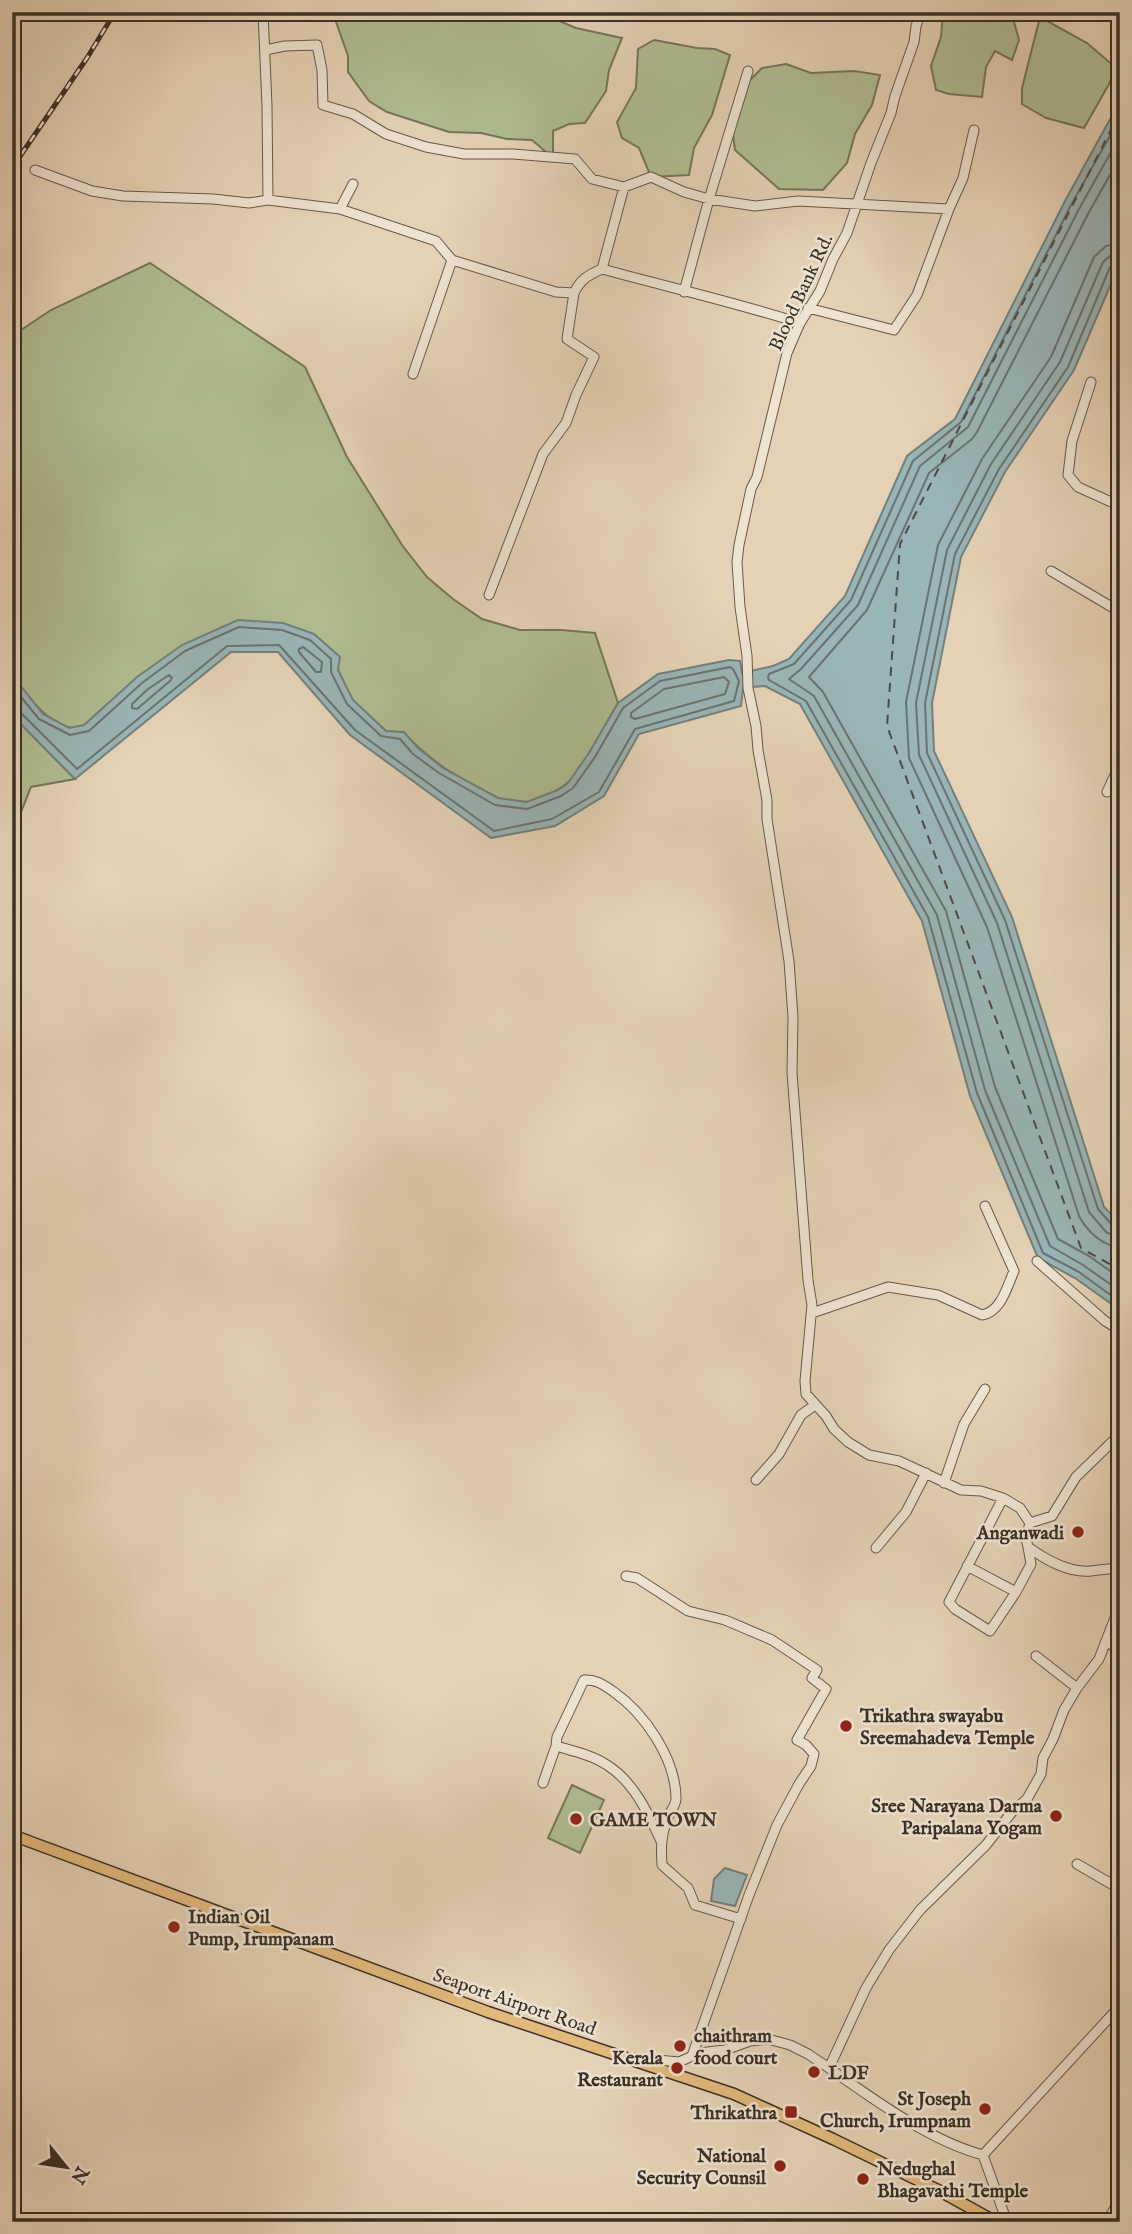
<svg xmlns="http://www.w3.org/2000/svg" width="1132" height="2234" font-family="'IM FELL English',serif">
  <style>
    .green { fill: #b0bd92; stroke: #75775c; stroke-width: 2 }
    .water { fill: #99b5b7; stroke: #73807d; stroke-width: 2 }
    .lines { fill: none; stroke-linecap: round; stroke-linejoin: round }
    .shore { stroke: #6a736f; stroke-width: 2 }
    .ferry { stroke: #4d4b44; stroke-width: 2; stroke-dasharray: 9 7; stroke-linecap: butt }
    .minor-casing { stroke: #65594b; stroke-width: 11 }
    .major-casing { stroke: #3a3127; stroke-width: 13 }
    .minor { stroke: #eee2d0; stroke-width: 9 }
    .major { stroke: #e2b97b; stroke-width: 10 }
    .rail-casing { stroke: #3a3127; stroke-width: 5 }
    .rail { stroke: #eee2d0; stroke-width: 2.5; stroke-dasharray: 8; stroke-linecap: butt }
    .poi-dot { fill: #8f2418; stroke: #eee2d0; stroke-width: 2.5 }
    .labels { text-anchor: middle; stroke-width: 5; stroke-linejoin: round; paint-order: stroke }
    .street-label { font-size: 19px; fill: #3a3127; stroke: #eee2d0 }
    .poi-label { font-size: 19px; font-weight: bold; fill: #3a3127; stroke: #eee2d0; text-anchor: end }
  </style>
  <rect width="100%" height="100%" fill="#e5d2b6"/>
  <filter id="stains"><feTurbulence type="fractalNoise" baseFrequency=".00286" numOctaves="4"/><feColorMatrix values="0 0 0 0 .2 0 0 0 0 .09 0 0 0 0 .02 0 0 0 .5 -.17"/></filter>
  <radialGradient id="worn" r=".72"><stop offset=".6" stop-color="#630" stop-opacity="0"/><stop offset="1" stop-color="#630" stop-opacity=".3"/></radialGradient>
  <path class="green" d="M336 12H538L576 28 622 38 609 70 606 91 585 123 569 124 553 131V158L532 140 507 139 481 133 449 132 387 112 369 101 348 72V56L335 19Z
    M943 12H994L1013 18 1019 40 1012 60 995 51 986 67 982 97 949 94 936 90 931 66 941 37Z
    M1040 17 1087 43 1115 67 1109 84 1084 128 1046 118 1022 104V88Z
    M654 40 697 48 715 49 730 55 712 115 694 148 689 175 651 177 639 148 622 138 617 122 636 88 638 49Z
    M786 64 811 73 854 71 880 75 872 105 855 134 847 163 823 190 779 189 735 150 731 118 738 92 762 68Z
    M150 263 305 367 347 457 402 545 427 577 453 599 482 619 520 630H561L595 633 618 703C606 723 583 770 566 784 559 790 537 801 527 802 492 807 426 758 404 733L386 731 352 700 338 670 283 623 104 708C98 713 91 723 83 726 55 737 27 694 12 675V336L51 310Z
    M12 715 75 779 31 787 12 835Z
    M572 1785 604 1800 580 1853 548 1838Z"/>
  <path class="water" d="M1120 101V263L1074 370 1005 472 961 557 932 703 934 751 1012 917 1104 1207 1120 1223V1310L1075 1278 1038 1258 970 1096 922 921 800 704 765 686 743 688 741 706 639 734 604 796 555 826 491 838 350 735 278 652H231L75 779 12 715V675L43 714 69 728 84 725 137 677 182 645 238 620 283 623 314 634 340 657 338 670 353 700 386 731 404 732 418 748 443 768 498 798 527 802 558 790 568 783 589 753 618 703 658 674 729 660 740 661 742 673 773 666 789 659 845 596 907 456 955 419 1065 201Z
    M725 1868 747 1875 735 1906 711 1901 714 1879Z"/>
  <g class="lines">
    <path class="shore" d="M1120 118 1071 205 961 422 913 461 851 600 794 664 769 674 768 678 769 680 806 701 928 917 977 1093 1043 1253 1079 1272 1120 1302
      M1120 136 1079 209 968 427 920 466 858 605 801 669 789 679 814 696 937 915 985 1090 1050 1246 1083 1265 1120 1291
      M1120 157 1088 214 977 432 972 439 929 473 867 610 809 677 823 692 946 911 995 1087 1058 1239 1089 1256 1120 1278
      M1120 243 1106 246 1094 257 1051 357 982 459 938 545 906 702 909 758 987 927 1079 1216C1087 1231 1102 1246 1120 1247
      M1120 254 1111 255 1103 262 1060 362 991 464 947 550 916 703 919 755 997 923 1089 1212 1107 1233 1120 1236
      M1120 263H1114L1110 267 1068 367 999 469 955 554 925 703 927 753 1005 920 1098 1209 1113 1226 1120 1227
      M303 647 322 662 321 672H316L299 652V649Z
      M169 675 172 678 170 681 137 709 132 708V704L148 689Z
      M724 677 729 682 725 694 635 719 631 717V713L664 689Z
      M12 686 39 719 70 735 89 731 142 683 185 651 239 627 282 630 310 640 331 659V672L347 704 381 736 400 739 413 754 439 773 495 805 527 809 561 796 573 788 595 757 623 708 660 681 730 667 733 669 739 681 734 701 635 729 599 792 552 819 494 831 355 730 279 645 227 646 77 769 20 712 12 710"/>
    <path class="ferry" d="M1120 112 900 544 887 726 1081 1248 1120 1270"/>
    <g class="minor-casing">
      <path id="minor" d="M263 12 267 106 268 200 340 209 436 241 452 260 556 292 574 293 567 339 594 357 576 395 566 423 543 454 489 595
        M904 12 920 15
        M921 12 916 26 914 42 895 96 891 113 871 163 847 233 833 259 820 291 800 323 787 353 757 477 751 489 739 545 737 562 740 607 747 656 748 688 756 726 758 750 767 800V819L789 961 793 1017 792 1073 808 1280 812 1305 805 1381 806 1394 826 1416 834 1429 848 1442 869 1455 899 1461 961 1490 981 1491 1003 1498 1020 1508 1030 1523 1026 1538 1028 1547C1046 1560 1068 1573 1091 1571 1101 1570 1110 1568 1120 1569
        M1044 12 1061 16
        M265 50 285 46 317 45 322 70 323 105 353 114 386 134 426 147 464 154H513L575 159 592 179 624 187 651 177 684 192 709 199 755 206 798 201 949 209
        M35 170 92 191 123 196 213 199 249 203 268 200
        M340 209 353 184
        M602 269 624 187
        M684 292 709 199 748 71
        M574 293C580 280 588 275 602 269 668 287 734 302 800 323
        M808 308 894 330 917 295 949 209 963 178 974 130
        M413 374 452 260
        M1091 382 1072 441 1068 475 1078 487 1120 506
        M1051 571 1120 612
        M1107 792 1120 764
        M1037 1261 1105 1321 1120 1330
        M812 1313 888 1287 938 1295 982 1315C1001 1312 1007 1287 1014 1271L985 1206
        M756 1480 779 1454 801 1415 815 1405
        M944 1483 964 1424 985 1389
        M1003 1498 949 1602 955 1609 990 1631 1016 1592 1031 1564 1028 1547
        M1030 1523 1052 1516 1076 1477 1115 1439 1120 1432
        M876 1548 906 1512 926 1473
        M967 1566 1016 1592
        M626 1576 637 1578 688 1611 725 1620 772 1640 817 1670 812 1678 826 1689 797 1740 806 1745 814 1754 811 1766 799 1784 777 1825 749 1895 692 2056
        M1106 1642 1120 1649
        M1036 1656 1077 1688
        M543 1783 556 1746
        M661 1841C648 1813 634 1782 607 1765 592 1755 573 1751 556 1746L557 1737 584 1680C596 1679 604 1685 614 1692 645 1714 675 1758 676 1797 677 1806 668 1813 666 1822 661 1837 661 1849 662 1865L688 1888 695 1905 741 1919
        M1077 1864 1120 1889
        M636 2058 679 2062 699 2053 725 2050 750 2041 768 2039 790 2045 808 2054 829 2068 866 1988 889 1950 920 1910 986 1845 1012 1812 1027 1799 1041 1774 1043 1758 1053 1739 1064 1710 1077 1688 1099 1659 1120 1605
        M829 2068C873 2099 930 2141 983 2155L1120 2006
        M983 2155 1007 2222
        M1107 2222 1120 2199"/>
    </g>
    <g class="major-casing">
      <path id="major" d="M12 1835 488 2012 734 2094 833 2139 938 2190 996 2222"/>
    </g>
    <use href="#minor" class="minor"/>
    <use href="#major" class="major"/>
    <g class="rail-casing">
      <path id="rail" d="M12 168 87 58 115 12"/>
    </g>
    <use href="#rail" class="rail"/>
  </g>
  <g class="poi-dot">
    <circle cx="1078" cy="1532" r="7"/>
    <circle cx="846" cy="1726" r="7"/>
    <circle cx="1056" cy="1816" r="7"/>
    <circle cx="576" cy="1819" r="7"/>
    <circle cx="174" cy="1927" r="7"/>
    <circle cx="680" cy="2046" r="7"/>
    <circle cx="677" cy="2068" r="7"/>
    <circle cx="814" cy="2072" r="7"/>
    <circle cx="985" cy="2109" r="7"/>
    <rect x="784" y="2105" width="14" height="14" rx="3.5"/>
    <circle cx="780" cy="2166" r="7"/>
    <circle cx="863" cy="2179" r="7"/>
  </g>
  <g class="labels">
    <g class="street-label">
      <text transform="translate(800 292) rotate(-65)" y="7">Blood Bank Rd.</text>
      <text transform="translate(515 2001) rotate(19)" y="7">Seaport Airport Road</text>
    </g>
    <g class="poi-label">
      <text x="1064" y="1539">Anganwadi</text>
      <text x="860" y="1722" text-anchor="start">Trikathra swayabu<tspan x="860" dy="22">Sreemahadeva Temple</tspan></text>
      <text x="1042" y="1812">Sree Narayana Darma<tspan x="1042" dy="22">Paripalana Yogam</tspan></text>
      <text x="590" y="1826" text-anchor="start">GAME TOWN</text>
      <text x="188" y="1923" text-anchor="start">Indian Oil<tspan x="188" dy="22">Pump, Irumpanam</tspan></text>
      <text x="694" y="2042" text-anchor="start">chaithram<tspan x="694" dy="22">food court</tspan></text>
      <text x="663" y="2064">Kerala<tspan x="663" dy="22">Restaurant</tspan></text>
      <text x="828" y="2079" text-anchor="start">LDF</text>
      <text x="971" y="2105">St Joseph<tspan x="971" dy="22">Church, Irumpnam</tspan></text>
      <text x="777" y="2119">Thrikathra</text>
      <text x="766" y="2162">National<tspan x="766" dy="22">Security Counsil</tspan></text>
      <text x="877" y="2175" text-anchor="start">Nedughal<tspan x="877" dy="22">Bhagavathi Temple</tspan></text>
    </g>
  </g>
  <rect width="1132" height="2234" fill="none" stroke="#e5d2b6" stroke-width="42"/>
  <rect x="14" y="14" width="1104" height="2206" fill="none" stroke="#3a3127" stroke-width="3.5"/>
  <rect x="21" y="21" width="1090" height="2192" fill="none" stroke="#3a3127" stroke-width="2"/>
  <g transform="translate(66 2167) rotate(120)" stroke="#eee2d0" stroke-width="5" paint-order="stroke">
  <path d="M0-5L12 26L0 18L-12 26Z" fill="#3a3127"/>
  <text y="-10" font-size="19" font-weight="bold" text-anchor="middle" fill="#3a3127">N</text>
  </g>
  <rect width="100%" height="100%" filter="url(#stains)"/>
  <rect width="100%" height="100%" fill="url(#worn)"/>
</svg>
